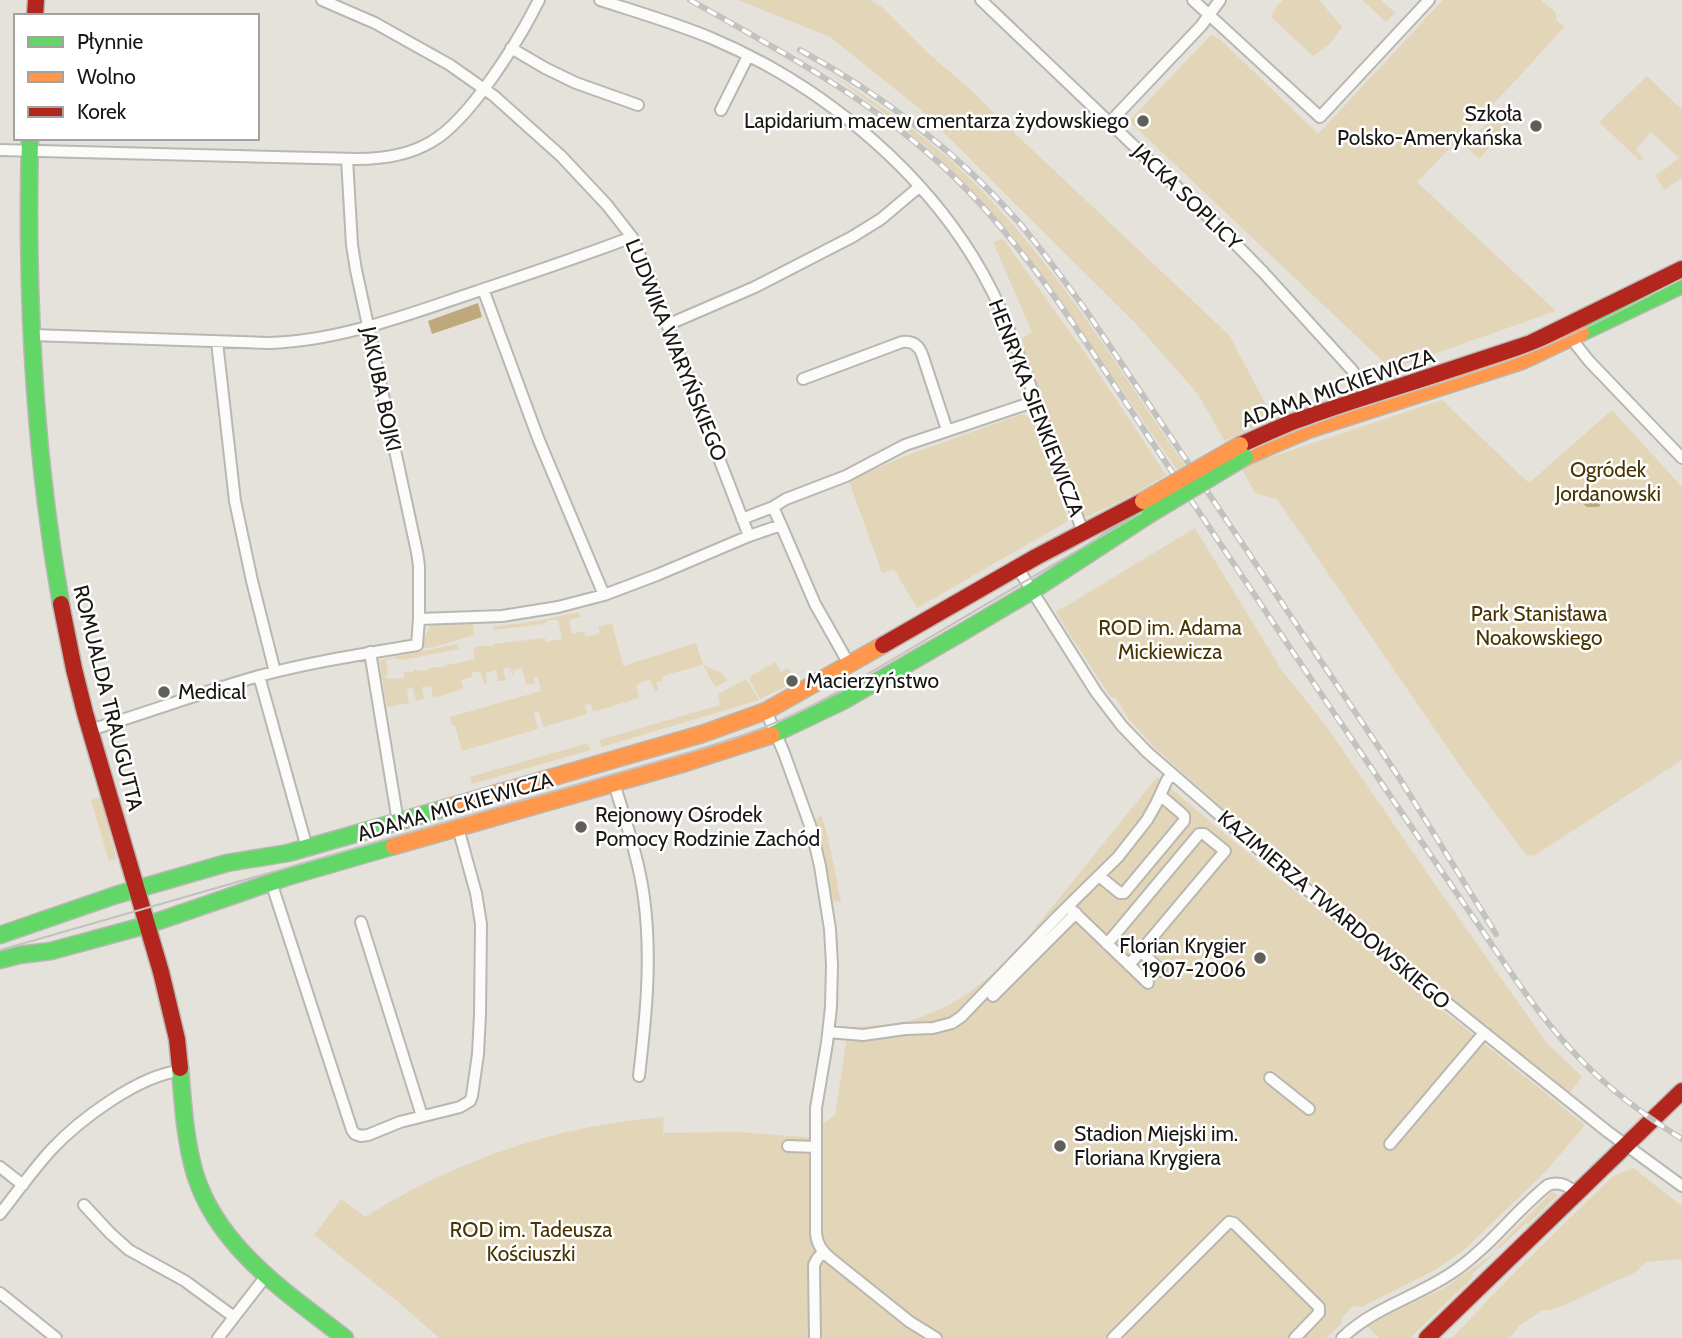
<svg xmlns="http://www.w3.org/2000/svg" width="1682" height="1338" font-family="Cabin,sans-serif">
  <style>
    .green { fill: #e3d5b7 }
    .water { fill: #bea97c }
    .lines { fill: none; stroke-linecap: round; stroke-linejoin: round }
    .street-casing { stroke: #b8b7b1; stroke-width: 14 }
    .fast-casing { stroke: #b8b7b1; stroke-width: 19 }
    .slow-casing { stroke: #b8b7b1; stroke-width: 19 }
    .jam-casing { stroke: #b8b7b1; stroke-width: 19 }
    .street { stroke: #fbfbfa; stroke-width: 10 }
    .fast { stroke: #63d668; stroke-width: 16 }
    .slow { stroke: #ff974d; stroke-width: 16 }
    .jam { stroke: #b3261e; stroke-width: 16 }
    .tram { stroke: #c2c2c0; stroke-width: 2 }
    .rail-casing { stroke: #c2c2c0; stroke-width: 6 }
    .rail { stroke: #fff; stroke-width: 3.5; stroke-dasharray: 10; stroke-linecap: butt }
    .fast-bridge-casing { stroke: #b8b7b1; stroke-width: 19; stroke-linecap: butt }
    .slow-bridge-casing { stroke: #b8b7b1; stroke-width: 19; stroke-linecap: butt }
    .fast-bridge { stroke: #63d668; stroke-width: 16 }
    .slow-bridge { stroke: #ff974d; stroke-width: 16 }
    .poi-dot { fill: #605e59; stroke: #fff; stroke-width: 2.5 }
    .labels { text-anchor: middle; stroke-width: 5; stroke-linejoin: round; paint-order: stroke }
    .poi-label { font-size: 21px; fill: #191713; stroke: #fff; text-anchor: start }
    .street-label { font-size: 21px; fill: #191713; stroke: #fff }
    .park-label { font-size: 21px; fill: #493500; stroke: #fff }
  </style>
  <rect width="100%" height="100%" fill="#e5e2db"/>
  <path class="green" d="M738 0H870L882 7 929 54 972 91 1025 143 1229 335 1273 418 1225 441 1197 393 1137 325 920 109 830 37Z
    M1283 0H1319L1342 27 1329 45 1313 56 1271 17 1277 6Z
    M1362 0H1381L1395 13 1386 22Z
    M1443 0H1541L1556 13V20L1564 27 1516 80 1417 182 1556 311 1391 369 1129 121 1211 35 1221 40 1318 134Z
    M822 68C872 101 924 133 967 176 1053 259 1118 368 1185 466L1178 471 1039 271 1010 233 956 175 926 146 879 109Z
    M1647 76 1682 110V178L1664 190 1655 175 1664 170 1679 158 1651 132 1636 150 1644 158 1640 161 1599 122Z
    M1503 106 1516 118 1479 159 1465 146Z
    M1003 239 1087 356 1166 475 1133 495 1086 517 1081 514 1046 421 1022 339 1032 332 993 242Z
    M1442 400 1529 483 1612 410 1682 487V760L1535 855 1527 856 1460 766 1277 499 1255 493 1242 469 1253 463Z
    M1022 414 1033 419 1068 521 917 608 894 569 882 573 849 481 905 456Z
    M1195 528 1281 669 1329 730 1427 873 1546 1042 1582 1077 1570 1093 1407 963 1218 804 1155 748 1128 718 1116 698 1110 696 1056 613 1057 610 1063 608Z
    M579 612 580 617 569 620 572 634 584 631 586 637 600 633 598 627 612 623 623 666 696 643 703 665 722 673 727 681 715 687 703 665 662 676 663 680 656 683 659 690 655 692 650 680 636 684 639 698 593 712 591 704 585 705 587 714 544 727 538 711 534 713 538 729 462 751 455 726 452 725 450 717 541 691 538 677 534 678 535 683 526 685 522 668 513 670 514 679 510 667 503 669 506 681H498L496 670 486 673 487 683 484 684 480 671 472 673V677L461 680 463 689 433 698 431 686 422 687 424 699 416 701 413 688 407 689 409 703 387 707 379 660 457 644 459 649 402 660 393 658 386 661 388 674 385 675 386 679 404 678V672L409 671V673L413 672V670H418L419 671 428 670 429 668 447 666V664H453L475 659 473 648 480 646H493V644L545 638 546 642 562 639 558 620H549L543 624 493 630V627L542 620Z
    M473 621 474 635 434 647 413 650 421 644 431 624Z
    M775 662 781 672 788 668 797 681 760 699 749 679 750 677Z
    M746 679 759 700 602 747 599 740 720 705 718 694Z
    M588 743 591 750 472 784 470 777Z
    M1157 777 1255 859 1585 1125 1547 1170 1464 1250 1435 1270 1362 1307 1353 1306 1341 1319 1342 1323 1326 1338H439L396 1300 314 1235 341 1199 365 1217C456 1159 557 1126 664 1117L663 1133 738 1132 818 1138 820 1127 835 1115 848 1030H846V1026L849 1027C871 1026 894 1025 915 1019 957 1006 989 980 1019 948Z
    M101 797 116 859 109 861 91 800Z
    M822 816 831 852 841 902 833 901 822 846 816 821 818 817Z
    M1633 1168 1682 1206V1259L1647 1262 1634 1273 1598 1289 1570 1303 1550 1310 1541 1311 1519 1326 1510 1338H1452L1514 1273 1613 1176Z
    M1552 1192 1558 1195 1528 1224 1526 1223 1500 1248 1495 1249Z
    M1496 1252 1472 1274 1473 1277 1410 1338H1379L1368 1327 1387 1315 1444 1288Z"/>
  <path class="water" d="M478 303 482 317 432 334 428 321Z
    M1584 487C1592 488 1598 495 1601 503L1599 507H1587L1575 497V492L1584 493Z"/>
  <g class="lines">
    <g class="street-casing">
      <path id="street" d="M322 0 375 23 450 65 494 96 561 156 607 205 632 237 647 272 749 536 781 525 815 604 849 664
        M600 0C637 12 675 23 711 38 827 87 937 180 993 293 1007 322 1018 352 1029 382 1047 432 1064 482 1083 532
        M981 0 1220 228 1263 272 1352 370 1363 386 1368 401
        M1193 0 1320 117 1429 0
        M511 48 545 68 576 83 638 105
        M721 110 748 56
        M1110 122 1201 26 1220 0
        M0 150 357 159C383 159 409 155 431 142 470 120 519 40 539 0
        M347 159 352 245 356 270 417 552 419 566V619
        M483 289 538 438 604 595
        M667 325 755 287 852 237 881 219 919 187
        M32 335 269 343C340 341 409 314 475 292 528 274 580 257 632 237
        M1571 335 1574 342 1589 361 1682 458
        M217 342 235 501 252 581 275 672
        M803 379 902 342C911 341 918 344 922 354L947 430
        M773 507 786 499 846 476 905 445 1036 401
        M742 519 773 507 781 525
        M1017 567 1096 692 1122 726 1147 752 1276 864 1376 946 1608 1132 1682 1186
        M370 652 398 822
        M259 676 307 848
        M766 711 784 753 811 828 820 866 830 929 832 965 831 1007 827 1043 816 1108V1233C817 1244 821 1250 830 1258L910 1322 936 1338
        M90 730C147 713 202 692 259 676 311 662 364 654 417 645L419 619 502 616 558 607 604 595 657 575 749 536
        M614 783C625 820 639 859 644 898 652 958 646 1016 639 1076
        M1099 876 1120 893H1124L1184 821V816L1181 813 1160 795
        M271 882 352 1130 355 1134 361 1136 368 1135 400 1122 460 1107 470 1101 472 1096 478 1054 480 1014 481 924 476 893 458 828
        M1072 910 1148 983
        M361 922 422 1116
        M1107 944 1199 834H1204L1225 851 1129 965
        M1141 951 1161 971
        M993 996 1076 913
        M829 1032 863 1035 905 1029 933 1028 952 1023 961 1017 1058 916 1118 857 1147 820 1156 804 1167 780 1172 775
        M1270 1078 1309 1109
        M1390 1144 1484 1033
        M788 1146 816 1147
        M0 1167 23 1185
        M84 1205 110 1233 129 1250 185 1281 234 1317
        M0 1214C17 1192 33 1170 51 1150 79 1120 139 1075 180 1071
        M0 1293 56 1338
        M218 1338 266 1276
        M815 1338 814 1265 817 1259 823 1252
        M1113 1338 1229 1222 1234 1223 1319 1307V1313L1295 1338
        M1342 1338C1374 1307 1417 1297 1453 1272 1489 1248 1514 1212 1548 1185 1559 1181 1568 1185 1576 1193"/>
    </g>
    <g class="fast-casing">
      <path id="fast" d="M30 138C26 294 34 451 61 604
        M1581 333 1682 285
        M772 735 843 701 966 630 1032 591 1150 514
        M0 935 116 895 227 863 288 853 446 808
        M0 960 19 955 51 951 147 925 287 877 394 846
        M180 1068C183 1104 185 1140 195 1174 218 1248 287 1293 345 1338"/>
    </g>
    <g class="slow-casing">
      <path id="slow" d="M1245 457 1308 430 1522 361 1581 333
        M446 808 702 734 766 711 883 645
        M394 846 685 763 772 735"/>
    </g>
    <g class="jam-casing">
      <path id="jam" d="M35 16 36 0
        M1240 445 1292 422 1531 343 1682 269
        M61 604 74 669 85 713 161 972 177 1039 180 1068
        M883 645 1036 557 1143 501
        M1427 1338 1682 1091"/>
    </g>
    <use href="#street" class="street"/>
    <use href="#fast" class="fast"/>
    <use href="#slow" class="slow"/>
    <use href="#jam" class="jam"/>
    <path class="tram" d="M0 950 708 747C752 734 792 717 832 695L1226 463C1315 414 1417 394 1512 359 1571 338 1626 307 1682 279"/>
    <g class="rail-casing">
      <path id="rail" d="M690 0C782 52 875 101 952 175 1031 251 1089 348 1150 439 1236 567 1321 695 1408 822 1434 860 1460 898 1486 936 1515 979 1543 1021 1579 1058 1610 1090 1645 1116 1682 1139
        M800 50C884 96 960 154 1022 226 1045 254 1066 283 1087 312L1400 779 1496 934"/>
    </g>
    <use href="#rail" class="rail"/>
    <g class="fast-bridge-casing">
      <path id="fast-bridge" d="M1150 514 1245 457"/>
    </g>
    <g class="slow-bridge-casing">
      <path id="slow-bridge" d="M1143 501 1240 445"/>
    </g>
    <use href="#fast-bridge" class="fast-bridge"/>
    <use href="#slow-bridge" class="slow-bridge"/>
  </g>
  <g class="poi-dot">
    <circle cx="1143" cy="121" r="7"/>
    <circle cx="1536" cy="126" r="7"/>
    <circle cx="792" cy="681" r="7"/>
    <circle cx="164" cy="692" r="7"/>
    <circle cx="581" cy="827" r="7"/>
    <circle cx="1260" cy="958" r="7"/>
    <circle cx="1060" cy="1146" r="7"/>
  </g>
  <g class="labels">
    <g class="poi-label">
      <text x="1522" y="121" text-anchor="end">Szkoła<tspan x="1522" dy="24">Polsko-Amerykańska</tspan></text>
      <text x="1129" y="128" text-anchor="end">Lapidarium macew cmentarza żydowskiego</text>
      <text x="806" y="688">Macierzyństwo</text>
      <text x="178" y="699">Medical</text>
      <text x="595" y="822">Rejonowy Ośrodek<tspan x="595" dy="24">Pomocy Rodzinie Zachód</tspan></text>
      <text x="1246" y="953" text-anchor="end">Florian Krygier<tspan x="1246" dy="24">1907-2006</tspan></text>
      <text x="1074" y="1141">Stadion Miejski im.<tspan x="1074" dy="24">Floriana Krygiera</tspan></text>
    </g>
    <g class="street-label">
      <text transform="translate(1187 197) rotate(44)" y="7">JACKA SOPLICY</text>
      <text transform="translate(676 350) rotate(68)" y="7">LUDWIKA WARYŃSKIEGO</text>
      <text transform="translate(1338 388) rotate(-19)" y="7">ADAMA MICKIEWICZA</text>
      <text transform="translate(381 389) rotate(78)" y="7">JAKUBA BOJKI</text>
      <text transform="translate(1036 408) rotate(69)" y="7">HENRYKA SIENKIEWICZA</text>
      <text transform="translate(108 698) rotate(76)" y="7">ROMUALDA TRAUGUTTA</text>
      <text transform="translate(455 807) rotate(-16)" y="7">ADAMA MICKIEWICZA</text>
      <text transform="translate(1334 910) rotate(40)" y="7">KAZIMIERZA TWARDOWSKIEGO</text>
    </g>
    <g class="park-label">
      <text x="1608" y="477">Ogródek<tspan x="1608" dy="24">Jordanowski</tspan></text>
      <text x="1539" y="621">Park Stanisława<tspan x="1539" dy="24">Noakowskiego</tspan></text>
      <text x="1170" y="635">ROD im. Adama<tspan x="1170" dy="24">Mickiewicza</tspan></text>
      <text x="531" y="1237">ROD im. Tadeusza<tspan x="531" dy="24">Kościuszki</tspan></text>
    </g>
  </g>
  <rect x="14" y="14" width="245" height="126" fill="#ffffff" stroke="#a3a2a1" stroke-width="2"/>
  <rect x="28" y="37" width="35" height="10" fill="#63d668" stroke="#a3a2a1" stroke-width="2"/>
  <text x="77" y="49" font-size="21" fill="#191713">Płynnie</text>
  <rect x="28" y="72" width="35" height="10" fill="#ff974d" stroke="#a3a2a1" stroke-width="2"/>
  <text x="77" y="84" font-size="21" fill="#191713">Wolno</text>
  <rect x="28" y="107" width="35" height="10" fill="#b3261e" stroke="#a3a2a1" stroke-width="2"/>
  <text x="77" y="119" font-size="21" fill="#191713">Korek</text>
</svg>
